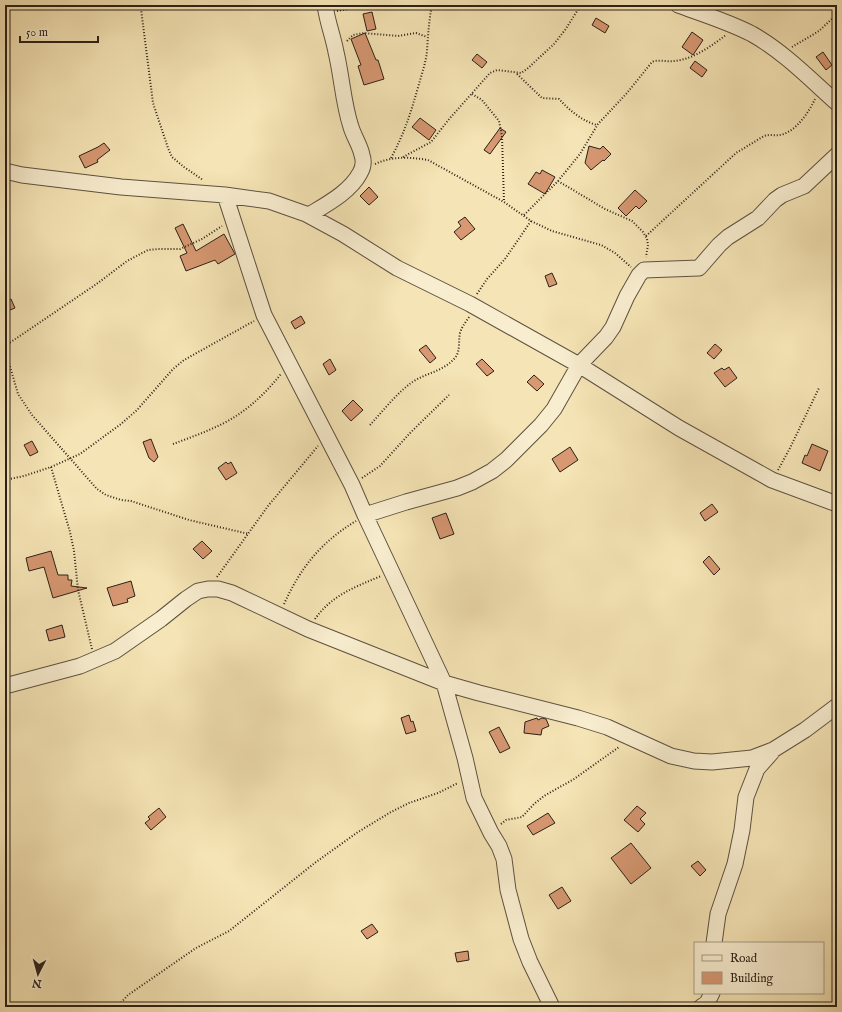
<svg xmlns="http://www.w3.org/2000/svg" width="842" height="1012" font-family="'IM FELL English',serif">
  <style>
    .building { fill: #d79872; stroke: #2c2018 }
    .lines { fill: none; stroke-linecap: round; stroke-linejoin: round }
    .minor-casing { stroke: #5e513f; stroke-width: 17 }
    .path { stroke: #2c2018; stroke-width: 2; stroke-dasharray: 1 2; stroke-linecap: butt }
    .minor { stroke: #f8edcf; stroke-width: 15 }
  </style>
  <rect width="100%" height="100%" fill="#f5e4b5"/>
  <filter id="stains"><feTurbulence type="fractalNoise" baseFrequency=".005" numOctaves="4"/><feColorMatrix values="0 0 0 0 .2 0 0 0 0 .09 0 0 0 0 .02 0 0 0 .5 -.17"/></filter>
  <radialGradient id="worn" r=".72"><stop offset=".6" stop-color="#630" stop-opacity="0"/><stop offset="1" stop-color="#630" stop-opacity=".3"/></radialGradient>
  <path class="building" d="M372 12 376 29 367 31 363 14Z
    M596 18 609 26 605 33 592 25Z
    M692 32 703 40 693 55 682 47Z
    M365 33 376 60H378L384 79 364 85 358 66 361 65 351 39Z
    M823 52 832 65 826 70 816 57Z
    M477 54 487 62 482 68 472 60Z
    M695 61 707 70 702 77 690 68Z
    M420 118 436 130 429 140 412 127Z
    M500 128 506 132 490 154 484 150Z
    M104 143 110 150 97 160 98 162 85 168 79 156 98 147Z
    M589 146 600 149 603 146 611 154 604 161 603 160 591 170 585 163Z
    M542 170 555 177 545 194 528 184 536 172 540 174Z
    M369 187 378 197 369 205 360 196Z
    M635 190 647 201 639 209 636 206 626 216 618 208Z
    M465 217 475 229 461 240 454 232 461 226 458 222Z
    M183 224 196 251 224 234 235 254 218 264 215 260 186 271 180 256 187 253 175 228Z
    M552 273 557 284 549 287 545 276Z
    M11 299 15 308 5 312V302Z
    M301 316 305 323 295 329 291 322Z
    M715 344 722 350 714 359 707 353Z
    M426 345 436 358 430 363 419 350Z
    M330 359 336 370 329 375 323 364Z
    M482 359 494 371 487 376 476 364Z
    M729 367 737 378 725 387 714 373 722 368 724 370Z
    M534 375 544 384 537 391 527 382Z
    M353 400 363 410 351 421 342 411Z
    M151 439 158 457 154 462 149 458 143 442Z
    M32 441 38 452 30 456 24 445Z
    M812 444 828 451 820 471 802 463 805 455 807 456Z
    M570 447 578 460 560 472 552 459Z
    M226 462 228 464 231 462 237 473 226 480 218 468Z
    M712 504 718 512 705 521 700 513Z
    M446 513 454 534 440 539 432 518Z
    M202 541 212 551 203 559 193 549Z
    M51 551 58 575H68V580H72L71 586 87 588 53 598 44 567 29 571 26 558Z
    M709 556 720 569 714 575 703 562Z
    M131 581 135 596 127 599 128 602 113 606 107 588Z
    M62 625 65 637 49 641 46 630Z
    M409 715 411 722 413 721 416 731 406 734 401 718Z
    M537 718 538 720 542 718 546 719 549 726 542 729 541 735 524 733 525 722Z
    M499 727 510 748 500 753 489 732Z
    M637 806 646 813 640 819 645 824 638 832 624 820Z
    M159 808 166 817 151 830 145 823 150 819 148 817Z
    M548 813 555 823 533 835 527 826Z
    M631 843 651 868 631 884 611 858Z
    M698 861 706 870 700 876 691 866Z
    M562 887 571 901 558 909 549 895Z
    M372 924 378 932 367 939 361 931Z
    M468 951 469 960 457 962 455 953Z"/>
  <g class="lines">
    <g class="minor-casing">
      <path id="minor" d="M678 5C703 14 729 22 752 34 784 52 810 79 837 103
        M5 171 22 175 121 187 225 195 269 201 306 214 343 234 397 268 470 304 579 365 679 428 772 480 837 504
        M225 195 264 315 352 485 365 515 444 683 465 758 474 798 491 833 499 846 504 859 508 890 521 939 530 962 552 1007
        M309 215C327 204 350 192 360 173 363 168 364 161 362 155 360 145 354 137 351 127 343 103 342 77 336 52 333 36 327 21 325 5
        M365 515 406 502 457 488 472 482 492 471 506 460 541 425 554 409 579 365 606 337 613 327 627 296 639 275 644 270 699 268 719 245 728 237 758 218 775 200 782 195 804 186 837 155
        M5 686 80 666 115 651 161 619 186 599 198 591 208 589H218L232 593 308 629 444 683 479 693 578 718 607 727 671 756 694 761 712 762 752 758 773 750 805 730 837 706
        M714 943 718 914 735 864 742 830 746 797 757 769 772 752
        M701 1007 707 1003 712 993"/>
    </g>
    <path class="path" d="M123 5C129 9 135 6 141 9L153 103 168 148 172 157 184 167 203 180
      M141 9 144 5
      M337 11 372 5
      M347 41 353 35 364 33 398 36 416 33 427 37
      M792 47 819 31 837 14
      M517 74 542 98 559 99C569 110 582 121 597 125
      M472 94 482 100 499 121 502 136 504 202
      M403 157 431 142 450 118 490 73 497 70 521 73 527 69 554 44 565 30 581 5
      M391 158C405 132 411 112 419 84 422 73 426 62 427 51 428 35 429 20 432 5
      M375 164C392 156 410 157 428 160L504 202 531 221 552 231 601 245 615 253 631 267
      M558 181 605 209 632 221 643 232 647 239 648 245 646 257
      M524 215 558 181 580 154 598 124 627 93 652 62C658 59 666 62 673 61 693 60 711 46 726 35
      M646 236 736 153 764 136C770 134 775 136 780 135 796 132 809 112 815 99
      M477 294 487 279 505 259 531 221
      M5 346 98 283 127 261 148 250 158 249H180L202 239 222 226
      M5 349 18 394 32 415 97 489 106 495 121 500 131 501 189 520 249 534
      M370 425C383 411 396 394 411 383 425 373 442 372 454 359 461 352 458 342 460 333 462 326 466 322 469 317
      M173 444C189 438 206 432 222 424 246 412 264 395 281 374
      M51 467 70 532 74 551 78 590 92 649
      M778 470 790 448 819 388
      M362 478 380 466 411 432 449 395
      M5 480 24 476 51 467 80 454 121 424 137 410 173 369 184 360 254 321
      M217 577 268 506 318 446
      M284 604C301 567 321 542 356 521
      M315 619C332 595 355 587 381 576
      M501 824 506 820 522 817 534 804 544 796 574 779 619 747
      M5 1004 8 1007
      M117 1007 128 995 196 948 229 931 316 862 358 832 391 812 409 803 438 793 458 783"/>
    <use href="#minor" class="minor"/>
  </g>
  <rect width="842" height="1012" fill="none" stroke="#f5e4b5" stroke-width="20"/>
  <rect x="6" y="6" width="830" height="1000" fill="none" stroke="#2c2018" stroke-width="2"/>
  <rect x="10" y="10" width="822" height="992" fill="none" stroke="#2c2018"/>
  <rect x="694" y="942" width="130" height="52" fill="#f8edcf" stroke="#a69b86"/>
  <rect x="702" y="955" width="20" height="6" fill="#f8edcf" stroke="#a69b86"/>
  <text x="730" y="962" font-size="12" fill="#2c2018">Road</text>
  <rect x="702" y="972" width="20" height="12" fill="#d79872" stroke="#a69b86"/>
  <text x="730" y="982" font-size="12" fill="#2c2018">Building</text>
  <g transform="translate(38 974) rotate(186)" stroke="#f8edcf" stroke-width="3" paint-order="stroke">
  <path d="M0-3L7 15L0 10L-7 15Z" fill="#2c2018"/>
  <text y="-6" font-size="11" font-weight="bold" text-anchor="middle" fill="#2c2018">N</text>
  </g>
  <path d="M20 36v6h78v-6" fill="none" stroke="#2c2018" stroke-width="2"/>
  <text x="26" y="36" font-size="12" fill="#2c2018" stroke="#f8edcf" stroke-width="3" paint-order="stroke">50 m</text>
  <rect width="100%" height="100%" filter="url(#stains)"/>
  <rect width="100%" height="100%" fill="url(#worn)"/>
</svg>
